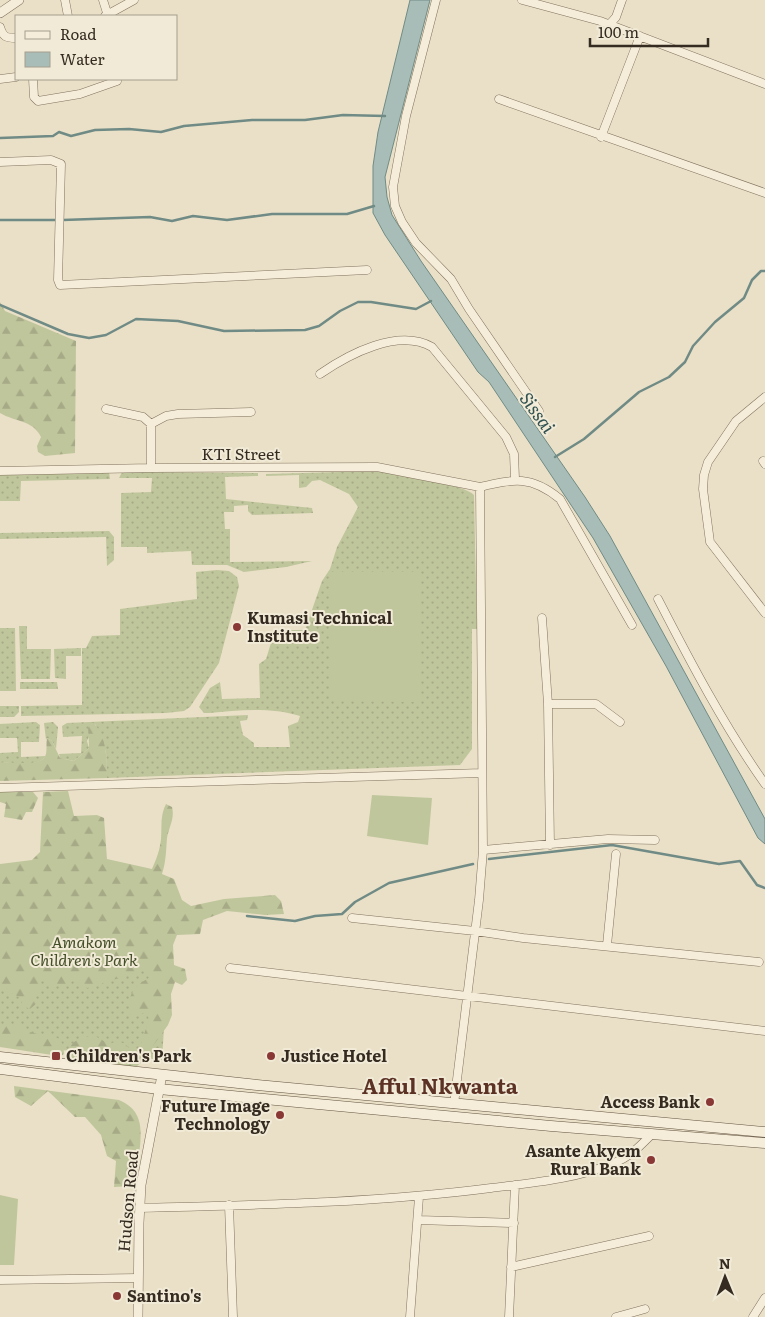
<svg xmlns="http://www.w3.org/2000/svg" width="765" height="1317" font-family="Literata,serif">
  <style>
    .grass { fill: url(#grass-dots) }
    .forest { fill: url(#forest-firs) }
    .pitch { fill: #c0c69c }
    .water { fill: #a8bdb8; stroke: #708b85 }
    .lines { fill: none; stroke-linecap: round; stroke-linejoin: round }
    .stream { stroke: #708b85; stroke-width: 2.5 }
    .minor-casing { stroke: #82735f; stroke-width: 9 }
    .tertiary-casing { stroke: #82735f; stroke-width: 10 }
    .secondary-casing { stroke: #645442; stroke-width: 11 }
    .minor { stroke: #f5edd9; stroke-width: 8 }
    .tertiary { stroke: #f5edd9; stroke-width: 9 }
    .secondary { stroke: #f5edd9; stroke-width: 10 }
    .poi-dot { fill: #8a3836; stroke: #f1ead6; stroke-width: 2 }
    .labels { text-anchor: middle; stroke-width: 4; stroke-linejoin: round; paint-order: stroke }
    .street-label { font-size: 16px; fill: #352b21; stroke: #f1ead6 }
    .poi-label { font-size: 16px; font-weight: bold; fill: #352b21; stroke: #f1ead6; text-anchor: start }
    .park-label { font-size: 16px; font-style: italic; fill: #444f2a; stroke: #f1ead6 }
    .water-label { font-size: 18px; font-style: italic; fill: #325251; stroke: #f1ead6 }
    .district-label { font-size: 21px; font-weight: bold; fill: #5c3225; stroke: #f1ead6 }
  </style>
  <defs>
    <pattern id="grass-dots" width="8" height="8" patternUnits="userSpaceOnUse" patternTransform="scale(1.25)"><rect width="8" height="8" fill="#c0c69c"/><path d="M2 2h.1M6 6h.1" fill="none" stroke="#a6aa86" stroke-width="1.8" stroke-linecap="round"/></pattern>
    <pattern id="forest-firs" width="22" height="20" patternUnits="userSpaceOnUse" patternTransform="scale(1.25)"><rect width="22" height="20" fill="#c0c69c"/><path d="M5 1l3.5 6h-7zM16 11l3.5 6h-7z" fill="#a6aa86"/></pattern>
  </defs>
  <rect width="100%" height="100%" fill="#e9e0c7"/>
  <path class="grass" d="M377 471C395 475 465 484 474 495L477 629H472V749L460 765 107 778 106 752 95 724 87 741 89 748 74 761 60 758 59 754 81 753 82 736 63 737 62 726 67 723 248 715 247 720 240 721 243 735 254 743V747H290L288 726 298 722 300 716C271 707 239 710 209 713H204L199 707 210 688 220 682 222 699 260 698 259 664 266 659 271 643 292 630H305L322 581 330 569 337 547 358 507 349 494 320 480 312 481 306 487 299 488V475L266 476V474Z
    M109 472 110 479 21 481 20 501H0V473Z
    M122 472 258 473V476L225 477 226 499 312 508 313 513 252 515 248 511V505L234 506V512H224L225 529H230V562L312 561 286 567 244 572 227 565H192L191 551 147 553V547H121V493L151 492 152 478H119Z
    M109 531 114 537V560L107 566 106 537 0 539V533Z
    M217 570 229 571 237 577 239 586 219 663 190 707 184 711 166 713 21 716V706L82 705V648H86L92 636 120 635V609L197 599 196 572Z
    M19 626H27V649H51L50 679H21Z
    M0 628H15L16 691H0Z
    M81 648V656H66V679L55 678 54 649Z
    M20 682H57L58 689H20Z
    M0 706H19V712L14 717H0Z
    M36 722 40 725 39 742H21V757L46 756C36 769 15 761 0 763V753L18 752 17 738H0V724Z
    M53 722 58 727 56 749 52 741 47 738 46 740 44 723Z
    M0 867 173 882 162 1060 0 1044Z"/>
  <path class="forest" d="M0 302 5 311 76 341 75 453 45 456 38 452 37 446 41 437C33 420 15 422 0 413Z
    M92 722C107 734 107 760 107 778L0 781V763C12 761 43 768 46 754 47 749 46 743 47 738L52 741 60 758 74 761 89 748 88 725Z
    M18 789 23 792H33L38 798 32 812H26L22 820 4 817 6 804 0 802V790Z
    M68 791 74 816 97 815 104 818 107 859 152 869C156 860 160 850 161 839 162 827 160 815 166 804L172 807C175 819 169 826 167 838 166 851 166 862 162 874L174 879 182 900 191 906 224 899 275 895 281 901 284 914 265 915 227 911 203 920 200 934 177 935 173 945 174 965 185 969 187 980 182 985 175 982 171 994 172 1015 168 1025 153 1046 151 1054 136 1067C114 1066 93 1064 72 1060L68 1051C72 1039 84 1037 95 1036L109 1044 118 1041 125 1044 133 1052 139 1050 149 1019 146 1012 136 1016 130 1014C126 996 134 986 149 978L145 970 87 988 76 979 64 986 51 984 39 971 41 986 33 996 37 1003 30 1009 21 1005 23 999 11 993 0 981V864L32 860 40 852 43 792Z
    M15 1024C21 1026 28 1032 34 1033 46 1037 64 1031 64 1054L61 1056 52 1055 0 1047V1027Z
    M14 1086 119 1100C150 1113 139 1141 138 1170L134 1172 132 1186 114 1187 116 1161 107 1156 101 1135 85 1117H75L48 1091 31 1106 15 1097Z"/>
  <path class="pitch" d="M330 572H420L419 702 330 701Z
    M372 795 432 798 428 845 367 836Z
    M0 1195 18 1199 14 1265H0Z"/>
  <path class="water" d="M410 0H430L385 177 387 197 392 215 421 261 585 497 610 536 765 819V844L758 838 666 666 593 538 489 382 478 372 385 235 373 213V166L378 132Z"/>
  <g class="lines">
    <path class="stream" d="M0 138 53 136 59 132 71 136 95 130 129 129 161 132 184 126 252 120H305L343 115 385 116
      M0 220H55
      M63 220 150 217 172 221 193 216 227 220 272 214H347L374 206
      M0 305 68 334 89 338 106 335 136 319 178 321 224 331 305 330 319 326 340 311 358 302H371L416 309 431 301
      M555 457 584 439 639 392 669 377 685 362 693 346 715 322 744 298 752 280 761 271H765
      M489 859 612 845 719 864 740 861 757 885 765 888
      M247 916 295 921 315 916 342 914 355 902 389 883 473 864"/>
    <g class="minor-casing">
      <path id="minor" d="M65 0 68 16
        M103 0 108 16
        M436 0 406 116 393 187 395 206 402 222 416 243 451 279 469 309 539 411
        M522 0 600 21 765 84
        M105 16 134 0
        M609 25 616 17 622 0
        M0 27C3 37 6 38 16 38
        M0 79 16 77
        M33 79 34 97 38 101 80 94 117 81
        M499 99 765 193
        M601 137 640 36
        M0 162 51 160 61 164 58 280 60 285 367 270
        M320 374C349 354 398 328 432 347L506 437 514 454 515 479
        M765 397 736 421 708 462 704 475 703 489 710 542 765 613
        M106 409 143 417 151 424V468
        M151 424 166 416 178 414 251 412
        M763 461 765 464
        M0 471 151 468 377 467 480 487
        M480 487C514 479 531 475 560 499L632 625
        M658 599C691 663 724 726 765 784
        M542 618 548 704 550 845
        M548 704H596L620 722
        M0 788 482 773
        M483 850 608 839 655 840
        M352 918 475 931 523 938 759 962
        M607 945 616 854
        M230 968 765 1031
        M454 1104 479 900 483 850 480 487
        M229 1205 233 1317
        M140 1208C257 1205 375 1203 491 1188 531 1183 576 1179 614 1163 630 1157 640 1146 652 1134
        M418 1220 514 1223
        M511 1267 649 1236
        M0 1280 138 1278
        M410 1317 419 1197
        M509 1317 515 1185
        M616 1317 645 1309
        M753 1317 765 1298"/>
    </g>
    <g class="tertiary-casing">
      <path id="tertiary" d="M0 13 19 0
        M138 1317 139 1223 141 1185 162 1075"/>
    </g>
    <g class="secondary-casing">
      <path id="secondary" d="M0 1057 257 1085 765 1132
        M0 1069 159 1089 551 1126 765 1143"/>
    </g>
    <use href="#minor" class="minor"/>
    <use href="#tertiary" class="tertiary"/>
    <use href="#secondary" class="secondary"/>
  </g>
  <g class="poi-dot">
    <circle cx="237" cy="627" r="5"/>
    <rect x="51" y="1051" width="10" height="10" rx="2.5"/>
    <circle cx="271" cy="1056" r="5"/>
    <circle cx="710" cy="1102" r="5"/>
    <circle cx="280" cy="1115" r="5"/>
    <circle cx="651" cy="1160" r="5"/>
    <circle cx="117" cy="1296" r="5"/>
  </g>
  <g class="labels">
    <g class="street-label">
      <text x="241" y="460">KTI Street</text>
      <text transform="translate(128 1201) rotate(-85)" y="6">Hudson Road</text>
    </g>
    <g class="poi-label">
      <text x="247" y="624">Kumasi Technical<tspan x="247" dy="18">Institute</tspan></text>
      <text x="66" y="1062">Children's Park</text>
      <text x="281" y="1062">Justice Hotel</text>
      <text x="700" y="1108" text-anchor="end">Access Bank</text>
      <text x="270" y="1112" text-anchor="end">Future Image<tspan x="270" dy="18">Technology</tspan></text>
      <text x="641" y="1157" text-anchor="end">Asante Akyem<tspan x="641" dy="18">Rural Bank</tspan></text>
      <text x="127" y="1302">Santino's</text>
    </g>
    <g class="park-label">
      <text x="84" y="948">Amakom<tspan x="84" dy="18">Children's Park</tspan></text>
    </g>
    <g class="water-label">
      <text transform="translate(537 413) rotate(54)" y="6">Sissai</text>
    </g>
    <g class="district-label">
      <text x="440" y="1094">Afful Nkwanta</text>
    </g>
  </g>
  <rect x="15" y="15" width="162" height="65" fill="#f1ead6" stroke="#a69e8e"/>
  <rect x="25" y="31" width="25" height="8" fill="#f5edd9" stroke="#a69e8e"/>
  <text x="60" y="40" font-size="15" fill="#352b21">Road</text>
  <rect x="25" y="52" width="25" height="15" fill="#a8bdb8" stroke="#a69e8e"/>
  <text x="60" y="65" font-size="15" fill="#352b21">Water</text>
  <g transform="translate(725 1277) rotate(359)" stroke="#f1ead6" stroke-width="4" paint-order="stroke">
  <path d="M0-4L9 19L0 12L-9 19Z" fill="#352b21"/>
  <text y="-8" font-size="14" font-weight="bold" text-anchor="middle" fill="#352b21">N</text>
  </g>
  <path d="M590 38v8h118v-8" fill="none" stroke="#352b21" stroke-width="2.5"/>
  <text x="598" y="38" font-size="15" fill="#352b21" stroke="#f1ead6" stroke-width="4" paint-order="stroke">100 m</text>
</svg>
